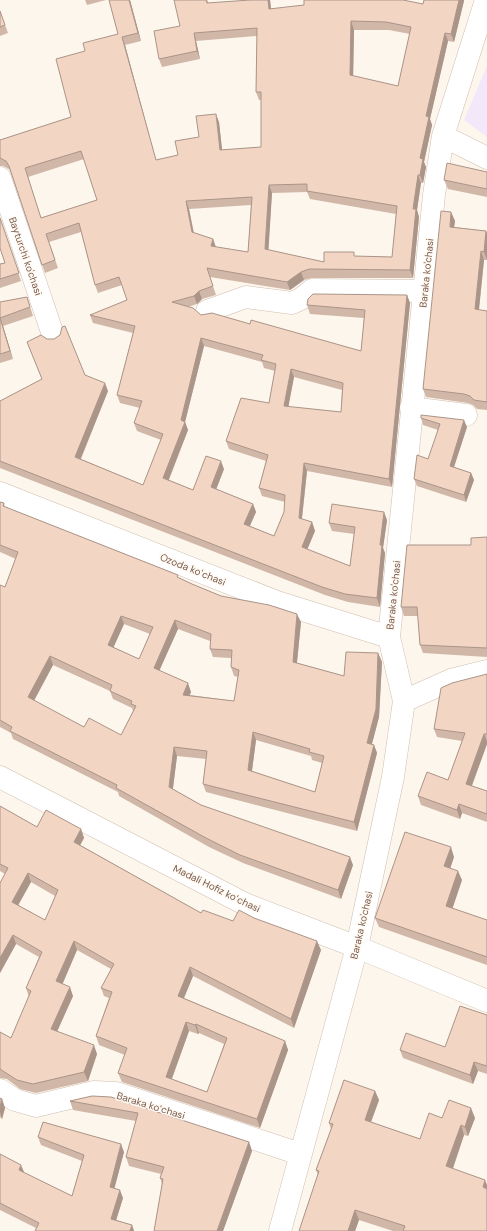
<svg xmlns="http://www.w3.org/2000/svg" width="487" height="1231" font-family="'DM Sans',sans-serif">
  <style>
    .education { fill: #f3e8fa }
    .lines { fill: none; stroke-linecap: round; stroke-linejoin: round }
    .minor-casing { stroke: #d1beb0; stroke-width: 23 }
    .minor { stroke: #fff; stroke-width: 22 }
    .wall { fill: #d1b7a8; fill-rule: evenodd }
    .shaded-wall { fill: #aa9588 }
    .building { fill: #f3d5c3; stroke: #aa9588; fill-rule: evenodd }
    .labels { text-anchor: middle; stroke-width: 3; stroke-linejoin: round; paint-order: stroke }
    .street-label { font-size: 10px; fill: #7a5c4d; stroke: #fffaf3 }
  </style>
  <rect width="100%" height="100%" fill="#fdf6ec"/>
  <path class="education" d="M487 66V137L464 120Z"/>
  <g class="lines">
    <g class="minor-casing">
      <path id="minor" d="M443 136 487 158
        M0 178 53 335
        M207 311 246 297 292 303 301 299 312 290 424 291
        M411 408 466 415
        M0 493 277 602 389 637
        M404 701 451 680 487 671
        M0 777 245 904 357 947 487 1001
        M0 1090 15 1100 36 1106 94 1092 116 1093 300 1154
        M280 1231 357 947 393 777 404 701 389 637 434 195 443 136 486 0"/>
    </g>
    <use href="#minor" class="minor"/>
  </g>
  <path class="wall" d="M85 0H106L87 5Z
    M109 0H130L141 41 125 45 156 160 178 155 199 137 219 122 222 150 261 147V100H259L256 92 257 36 196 41 200 59 162 67 159 59 180 26 208 0V3L250 0H270L271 9 423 4 424 0H464L454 42 448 41 430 119 432 125 424 162 426 167 423 183H421L417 210 419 217 413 278H312L304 280 290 290 210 277 216 295 202 299 197 304 188 307 201 315 250 324 361 351 364 318 310 314 307 305 407 295 410 303 392 487 307 471 302 519 312 522 315 531 307 549 350 566 354 534 332 531 329 523 387 520 383 548 385 553 380 607 348 602 325 595 0 468V401L42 379 27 342 85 375 108 391 81 459 143 485 161 440 137 431 134 423 140 408 120 403 117 395 133 333 93 323 90 315 127 300 122 285 98 293 95 285 81 232 49 242 58 268 45 273 11 173 9 169 3 166H0V140L71 117 85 51 118 34ZM354 30H389L410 34 398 86 353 76ZM84 159 97 200 41 218 28 177ZM307 192 310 199 396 214 392 257 355 256 324 262 268 250 272 193ZM251 205 248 252 215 247 213 239 194 233 189 209ZM204 346 262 362 264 368 275 371 269 403 226 441 229 449 266 461 259 488 262 496 285 502 284 512 274 536 250 526 256 512 253 504 216 489 224 469 193 490 169 480 188 430 185 422ZM294 377 342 390 341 412 288 407Z
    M0 11 8 33 0 36Z
    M487 172V197L448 189 444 180Z
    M451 212 455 221 454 227 486 231 487 233V260H484L479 310 487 311V410L477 409 473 405 468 403 426 397 423 389Z
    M0 217 21 281 0 288V264L5 263Z
    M27 297 33 316 3 326 13 359 0 363V302Z
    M421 418 467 427 454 467 471 473 474 480 466 502 417 486 414 479 428 459 438 430 423 425Z
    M0 502 4 503 5 507 179 578 192 584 221 596 301 622 297 663 344 676 378 653 382 662 379 717 372 744 374 745 377 753 357 831 206 792 203 784 206 759 177 756 173 789 201 805 353 865 341 899 243 863 209 847 119 796 118 792 13 739 11 733 0 727V585L5 587 16 559 0 552ZM124 624 150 634 139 659 113 647ZM178 629 210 641V649L213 657 231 658V667L234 676 238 677 234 701 190 695 191 692 159 670ZM53 665 110 691 113 699 132 708 133 711 121 735 84 727 34 701ZM256 740 311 756 312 760 322 763 315 792 252 771Z
    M487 537V657L423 653 420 645 418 616H404L401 607 471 545Z
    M487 674V744L472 786 487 791V822L462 813 460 819 421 805 418 796 448 780 462 741 437 737 434 729Z
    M0 806 37 827 81 829 84 838 80 845 201 913 233 921 254 918 321 950 294 1028 193 976 184 998 285 1041 288 1050 260 1128 122 1082 118 1073 125 1055 99 1045 96 1036 109 998 104 996 101 988 111 969 77 950 62 984 73 996 57 1032 97 1054 88 1081 36 1093 20 1089 7 1079 0 1078V1032L11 1038 29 997 26 988 39 957 16 944 0 973V883L5 874 0 871ZM31 882 55 896 45 920 18 905ZM189 1031 198 1034 199 1033 224 1044 207 1092 172 1079Z
    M454 857 450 868 462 880 452 908 487 920V965L379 927 375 918Z
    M487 1015V1074L478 1071 473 1084 403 1058 400 1050 445 1047Z
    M375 1091 379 1100 371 1122 420 1139 442 1118H475L468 1136 464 1135 453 1169 487 1231H393L359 1220 355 1231H299L318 1175 316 1170 331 1129 329 1123Z
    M92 1096 249 1142 252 1151 223 1231H154L162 1184 160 1178 161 1174 129 1166 126 1157 136 1121 73 1110 70 1101Z
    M0 1098 2 1099 5 1108 2 1119 0 1117Z
    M38 1137 124 1152 114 1188 123 1198 116 1220 132 1225 134 1231H35L36 1228 0 1210V1154L24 1172V1173L72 1196 82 1161 41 1145Z"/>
  <path class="shaded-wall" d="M129 0H130L141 41 138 33Z
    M268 0H270L272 17 269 9Z
    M459 0H464V1L454 42 451 34Z
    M351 21 354 30 353 83 350 75Z
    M194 33 196 41 200 59 197 51Z
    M445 33 448 41 430 119 432 125 424 162 426 167 423 183 420 175V158L426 116Z
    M122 37 125 45 158 168 156 160Z
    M216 114 219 122 223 158 220 150Z
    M418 175 421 183 417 210 419 217 413 278 410 270 413 209Z
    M269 185 272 193 268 258 265 249Z
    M186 201 189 209 195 240 192 232Z
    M451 212 455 221 453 235 450 227Z
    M486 231 487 233V260L484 252Z
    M213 239 216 247 211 246Z
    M481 251 484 260 478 318 475 309Z
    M301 272 304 280 290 290 287 282Z
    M199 291 202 299 197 304 194 296Z
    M407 295 410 303 392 487 389 479Z
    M0 318 3 326 13 359 10 351Z
    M201 338 204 346 185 422 188 430 166 486 163 478 181 420Z
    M291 369 294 377 287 414 284 406Z
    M105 383 108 391 78 465 75 457Z
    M464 420 467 427 452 473 450 466Z
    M221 461 224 469 214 495 211 487Z
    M304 463 307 471 301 526 299 518Z
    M471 473 474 480 466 502 464 495Z
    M253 504 256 512 247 532 244 524Z
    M384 512 387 520 383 548 385 553 380 607 377 598 380 545Z
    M312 522 315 531 305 555 302 547Z
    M297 614 301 622 296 671 293 662Z
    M121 616 124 624 111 653 108 645Z
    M175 620 178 629 157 676 154 668Z
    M378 653 382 662 379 717 370 751 367 743Z
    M50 656 53 665 31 706 28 697Z
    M188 683 191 692 186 703 183 695Z
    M253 732 256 740 251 778 248 770Z
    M484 734 487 741V744L469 793 466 784Z
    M374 745 377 753 357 831 354 822Z
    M174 747 177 756 172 795 169 787Z
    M459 804 462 813 460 819 457 810Z
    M81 829 84 838 77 851 74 842Z
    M451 847 454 857 448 875 444 866Z
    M350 857 353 865 341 899 338 890Z
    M458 871 462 880 450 916 446 906Z
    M28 873 31 882 15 911 12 902Z
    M13 935 16 944 0 973V958Z
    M74 941 77 950 60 990 56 981Z
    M317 941 321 950 294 1028 291 1019Z
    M190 967 193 976 181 1005 178 996Z
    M70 987 73 996 54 1038 51 1029Z
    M186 1022 189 1031 169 1086 166 1077Z
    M196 1024 199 1033 198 1034 195 1025Z
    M285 1041 288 1050 260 1128 257 1119Z
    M94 1045 97 1054 88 1081 84 1072Z
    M474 1062 478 1071 473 1084 470 1075Z
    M375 1091 379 1100 368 1130 365 1120Z
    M2 1099 5 1108 2 1119 0 1112V1107Z
    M471 1108 475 1118 468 1136 465 1127Z
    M461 1125 464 1135 450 1176 446 1166Z
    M249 1142 252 1151 223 1231H217Z
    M121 1144 124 1152 113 1194 110 1187Z
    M21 1165 24 1172 21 1178 19 1170Z
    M485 1180 487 1185V1195L483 1187Z
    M120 1190 123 1198 114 1227 111 1219Z
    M355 1210 359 1220 355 1231H348Z
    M132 1225 134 1231H130Z"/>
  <path class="building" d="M109 0H129L138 33 122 37 156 160 178 155 175 141 199 137 196 116 216 114 220 150 261 147V92H256L257 28 194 33 197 51 159 59 154 31 180 26 174 0H206L207 3 250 0H268L269 9 304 5V0H403L423 4 424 0H459L451 34 445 33 426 116 429 117 420 158 423 159 420 175H418L413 209H416L410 270 309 269 301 272 287 282 207 268 213 286 199 291 194 296 172 302 193 308 201 315 212 313 250 324 251 320 361 351 365 310 307 305 308 299 313 294 407 295 389 479 304 463 299 518 312 522 302 547 350 566 355 527 329 523 332 504 384 512 380 545H382L377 598 345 594 322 587 0 461V401L42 379 27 342 41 335 47 339H54L60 335 62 327 65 326 85 375 105 383 75 457 143 485 163 434 134 423 142 401 117 395 135 326 90 315 127 300 119 277 95 285 79 223 46 234 55 260 42 265 9 166 6 161 0 158V140L71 117 56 59 85 51 83 43 118 34ZM351 21 386 22 411 27 398 86 350 75ZM81 151 97 200 41 218 25 168ZM307 184V191L397 206 392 257 354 256V252H324V262L265 249 269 185ZM252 197 248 252 211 246 213 239 192 232 186 201ZM201 338 263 355 261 360 276 364 269 403 241 398 226 441 268 455 259 488 285 495 284 512 274 536 244 524 253 504 211 487 221 461 206 456 193 490 163 478 185 422 181 420ZM291 369 343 383 341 412 284 406Z
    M0 11 5 25 0 27Z
    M447 163 487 172V189L444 180Z
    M441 211 451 212 450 227 486 231 484 252 481 251 475 309 487 311V402L474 400 470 396 464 394 423 389Z
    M0 218 19 273 0 279V264L5 263 0 248Z
    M27 297 30 307 0 318V302Z
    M0 318 10 351 0 354Z
    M421 415 464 420 450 466 471 473 464 495 414 479 417 455 428 459 440 424 421 418Z
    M0 502 4 503 3 506 178 575 177 577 192 584 221 596 269 605 297 614 293 662 344 676 346 652 378 653 376 709 367 743 374 745 354 822 203 784 207 751 174 747 169 787 201 805 350 857 338 890 240 855 206 838 116 788 117 785 10 731 12 727 0 720V585L5 587 18 552 0 545ZM121 616 153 627 139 659 108 645ZM175 620 211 634 210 649 232 650 231 667 239 670 234 701 183 695 188 683 154 668ZM50 656 112 685 110 691 132 701 131 704 136 706 121 735 89 718 84 727 28 697ZM253 732 310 749 309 752 324 756 315 792 248 770Z
    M487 537V648L420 645 417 607H401L407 545H471V538Z
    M487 674V734H484L466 784 487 791V814L459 804 457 810 418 796 427 772 448 780 465 733 434 729 441 688 452 683Z
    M0 806 37 827 46 810 81 829 74 842 201 913 203 910 233 921 239 910 254 918 317 941 291 1019 190 967 178 996 285 1041 257 1119 118 1073 127 1048 96 1036 112 992 101 988 114 964 74 941 56 981 70 987 51 1029 94 1045 84 1072 33 1084 17 1080 3 1071 0 1069V1032L11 1038 31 991 26 988 42 952 13 935 0 958V883L8 868 0 864ZM28 873 58 890 45 920 12 902ZM186 1022 195 1025 196 1024 227 1038 207 1092 166 1077Z
    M405 832 451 847 444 866 458 871 446 906 487 920V957L375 918Z
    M460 1006 487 1015V1066L474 1062 470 1075 400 1050 406 1033 445 1047Z
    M344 1080 375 1091 365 1120 420 1139 429 1113 442 1118 449 1100 471 1108 465 1127 461 1125 446 1166 485 1180 483 1187 487 1189V1231H403L405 1226 355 1210 348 1231H299L319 1171 316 1170 333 1124 329 1123Z
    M92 1096 111 1097 249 1142 217 1231H154L163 1179 160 1178 164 1167 126 1157 138 1113 70 1101Z
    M0 1098 2 1099 0 1107Z
    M43 1122 121 1144 110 1187 120 1190 111 1219 132 1225 130 1231H35L39 1223 0 1203V1154L21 1165 19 1170 72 1196 84 1155 38 1137Z"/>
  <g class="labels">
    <g class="street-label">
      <text transform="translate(26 256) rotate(71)" y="4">Bayturchi ko'chasi</text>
      <text transform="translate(426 273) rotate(-84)" y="4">Baraka ko'chasi</text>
      <text transform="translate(193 569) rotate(22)" y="4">Ozoda koʻchasi</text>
      <text transform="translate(393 595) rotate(-84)" y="4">Baraka ko'chasi</text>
      <text transform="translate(217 888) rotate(26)" y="4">Madali Hofiz koʻchasi</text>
      <text transform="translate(361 925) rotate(-77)" y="4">Baraka ko'chasi</text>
      <text transform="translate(151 1105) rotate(17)" y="4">Baraka koʻchasi</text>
    </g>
  </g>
</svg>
